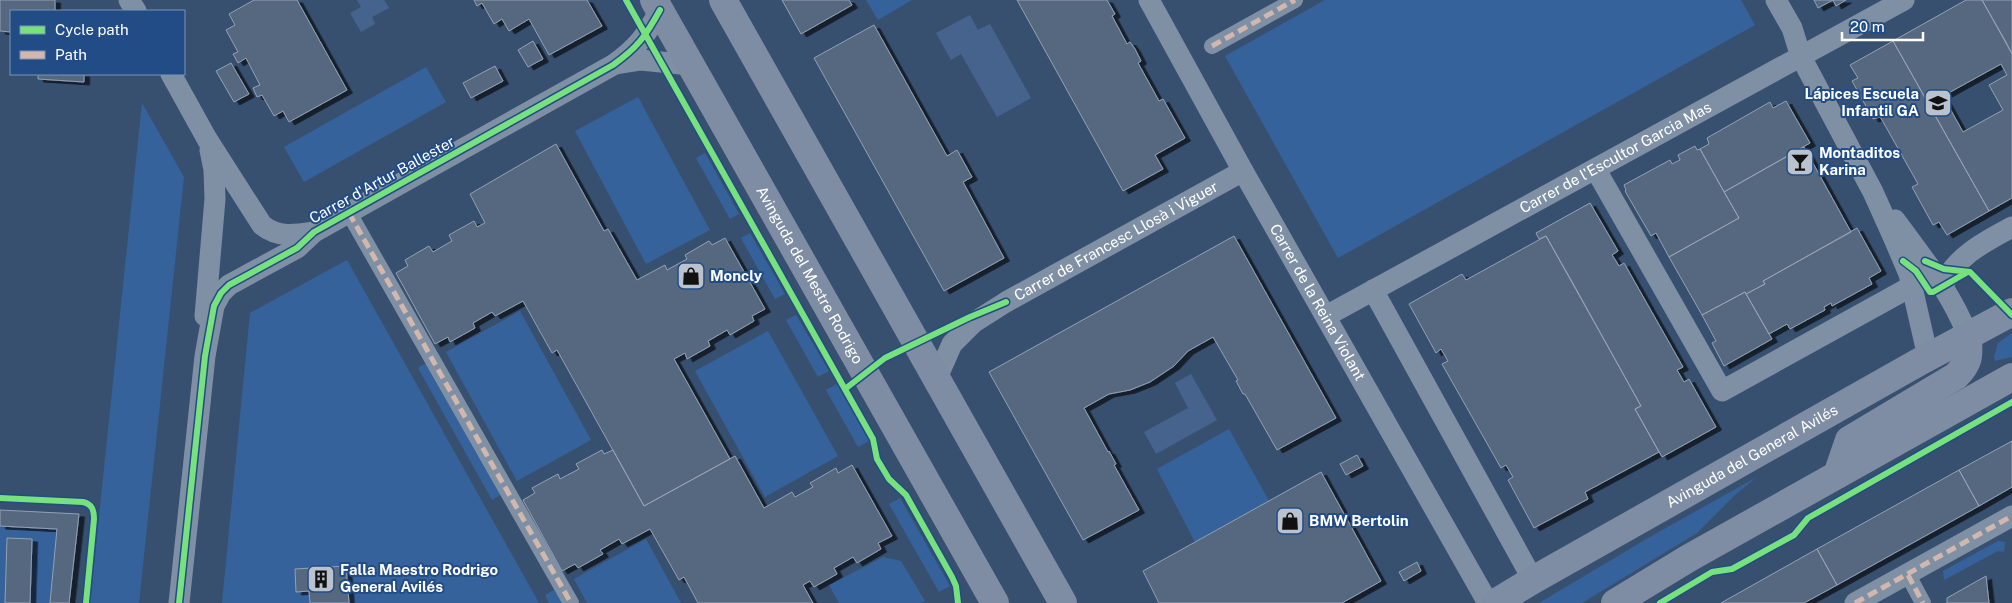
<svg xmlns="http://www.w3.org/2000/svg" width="2012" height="603" font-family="'Public Sans',sans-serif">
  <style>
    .green { fill: #36629c }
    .water { fill: #46638d }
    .building { fill: #546780; stroke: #93a1b3; fill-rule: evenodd; filter: url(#shadow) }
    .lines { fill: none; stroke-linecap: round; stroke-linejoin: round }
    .pedestrian { stroke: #7f90a5; stroke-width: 16 }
    .minor { stroke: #7f90a5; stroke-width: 21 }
    .primary { stroke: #7e8da3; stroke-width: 28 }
    .quiet { stroke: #d1b7ad; stroke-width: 5; stroke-dasharray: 10 5; stroke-linecap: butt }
    .cycleway-casing { stroke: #224c86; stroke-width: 9 }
    .cycleway { stroke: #77e17e; stroke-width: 6 }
    .labels { text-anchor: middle; stroke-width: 4; stroke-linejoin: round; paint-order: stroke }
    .poi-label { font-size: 15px; font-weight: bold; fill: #fff; stroke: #224c86; text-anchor: start }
    .street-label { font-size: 15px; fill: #fff; stroke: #224c86 }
  </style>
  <defs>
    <filter id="shadow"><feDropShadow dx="5.5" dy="3" stdDeviation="0" flood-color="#0009"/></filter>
  </defs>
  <rect width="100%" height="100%" fill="#385070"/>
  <path class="green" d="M866 0H912L878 20Z
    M1325 0H1741L1755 25 1338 258 1225 56Z
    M426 67 446 102 304 182 284 147Z
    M638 97 710 230 646 264 575 131Z
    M142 103 184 177 139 603H90Z
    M705 153 739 214 730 219 696 158Z
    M750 233 785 294 775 299 741 238Z
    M347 260 539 603H222L250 313Z
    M520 311 591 440 517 481 446 352Z
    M796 315 829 371 818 377 786 320Z
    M768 331 838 456 765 497 695 371Z
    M2012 333V357L1995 361 1994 357 1998 343Z
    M427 362 502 494 492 500 418 368Z
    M837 384 869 441 858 447 826 390Z
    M1229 429 1269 501 1195 542 1157 469Z
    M1757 477 1736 494 1697 533 1582 603H1539L1648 538Z
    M900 498 950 586 939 592 889 504Z
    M0 510 79 514 69 603H0Z
    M646 539 681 603H587L574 579Z
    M1998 541 2005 542 2004 552 1998 551 1944 580 1943 571Z
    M883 557 901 561 925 601 920 603H839L829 585Z
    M554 590 562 603H549L545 595Z"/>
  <path class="water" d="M357 0H384L389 8 372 17 375 24 361 32 350 13 361 7Z
    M970 15 978 30 990 24 1031 98 997 117 961 54 951 60 936 33Z
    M1191 374 1217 420 1156 454 1144 432 1188 408 1175 383Z"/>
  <path class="building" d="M0 0H55V11H11V32L0 31Z
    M254 0H297L347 90 289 122 283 111 274 116 262 95 257 97 253 88 260 85 246 58 238 63 233 54 238 52 226 30 235 25 229 14Z
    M474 0H587L602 26 549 55 529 19 509 31 502 19 494 24 482 3 477 6Z
    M782 0H849L852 5 801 34Z
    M1017 0H1107L1115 14 1112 16 1127 44 1130 42 1135 49 1141 61 1138 63 1153 90 1159 101 1163 99 1185 138 1155 155 1163 169 1123 191Z
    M1814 0H1833L1818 8Z
    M1833 0H1846L1836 6Z
    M1966 0H1982L2012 54V198L1989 211 1893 41ZM2001 64 2007 75 1989 85 2003 110 1963 132 1943 96Z
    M1982 0H2012V54L2006 42Z
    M874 25 947 156 957 150 972 177 963 182 1004 258 944 291 814 58Z
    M533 41 543 59 528 67 518 50Z
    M1893 41 1989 211 1947 235 1939 222 1933 225 1912 187 1918 184 1913 175 1882 120 1880 117 1873 119 1852 81 1858 78 1850 65Z
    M231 63 249 94 234 102 216 71Z
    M495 66 503 81 471 98 463 83Z
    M38 74H84V82L38 79Z
    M1786 101 1810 143 1724 192 1700 149 1709 144 1707 138 1770 102 1773 108Z
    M556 144 604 231 608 229 637 280 665 265 667 270 687 259 685 255 709 241 712 245 725 238 765 309 752 316 754 321 730 335 727 330 708 341 710 346 687 359 685 353 674 359 730 459 644 506 557 350 552 353 523 301 495 316 492 312 473 323 475 328 450 342 448 337 435 344 396 273 408 266 405 260 429 246 433 252 452 241 449 235 474 221 477 227 485 223 470 194Z
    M1695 146 1697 150 1700 149 1739 218 1669 257 1656 233 1651 236 1625 191 1626 190 1624 185 1670 160 1672 164 1680 160 1678 155Z
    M1804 147 1851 232 1763 281 1765 284 1746 294 1745 292 1702 315 1669 257 1739 218 1724 192Z
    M1590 203 1618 251 1612 255 1616 261 1619 266 1624 263 1683 367 1677 370 1684 382 1689 379 1716 427 1662 457 1635 409 1641 406 1570 278 1546 236 1539 239 1536 233Z
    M1857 228 1881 271 1869 278 1872 284 1832 306 1831 303 1824 307 1825 310 1790 329 1787 324 1769 334 1746 294 1765 284 1763 281Z
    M1234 236 1336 418 1277 450 1245 394H1243L1236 381 1238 380 1213 337 1188 351 1174 366 1150 382 1130 390 1109 394 1084 408 1108 452 1109 451 1116 464 1114 465 1139 510 1083 540 989 372Z
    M1546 236 1641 406 1635 409 1659 452 1585 492 1588 499 1534 528 1508 480 1513 477 1506 465 1501 468 1442 364 1448 361 1441 349 1436 353 1409 304 1462 274 1466 280Z
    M1745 292 1772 339 1724 366 1712 343 1716 341 1702 315Z
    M2012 441V487L1979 506 1959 470Z
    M602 450 604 454 613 450 644 506 735 456 764 508 792 492 795 497 813 487 810 483 836 468 838 473 852 465 892 536 878 543 881 549 857 563 853 557 834 568 837 574 814 587 810 581 803 585 813 603H698L684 577 679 580 650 529 622 544 619 539 600 550 603 554 578 568 575 564 562 571 523 500 535 493 532 488 558 474 560 479 579 469 576 464Z
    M1357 455 1363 466 1346 475 1340 464Z
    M1959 470 1979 506 1837 585 1817 549Z
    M1321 472 1381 581 1342 603H1159L1143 571Z
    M0 510 79 514 69 603H50L57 529 0 526Z
    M7 538 32 539 30 603H5Z
    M1817 549 1837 585 1804 603H1721Z
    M1417 562 1421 571 1404 581 1399 572Z
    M346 566 349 603H310L309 591 296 592 295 569Z
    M1986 576 1989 603H1947V598Z"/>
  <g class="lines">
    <path class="pedestrian" d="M1212 46 1295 0
      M349 213 571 603
      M1908 575 1923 603"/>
    <g class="minor">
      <path d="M129 0 136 11"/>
      <path id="s1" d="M1149 0 1243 171 1488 603"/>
      <path d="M1776 0 1792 28 1801 57 1873 192 1895 241 1909 274 1928 357"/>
      <path d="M616 64 641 60 691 65"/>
      <path d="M171 74 207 139 262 225C278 238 295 235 314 232"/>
      <path d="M1596 170 1722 391 1912 286"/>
      <path d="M1895 220C1923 258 1951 292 1968 336"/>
      <path d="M1943 286C1954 257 1986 241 2012 227"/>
      <path d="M1373 290 1533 580"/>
      <path d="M205 316 215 199 214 170 210 150"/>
      <path id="s2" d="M1326 316 1904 0"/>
      <path id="s3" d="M936 380 952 344 973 323 1006 302 1243 171"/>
      <path d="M179 603 205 356 214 306 221 293 229 285 297 248 314 232 613 65C638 47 645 37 660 10"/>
      <path d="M1855 603 2012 516"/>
    </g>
    <g class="primary">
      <path id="s4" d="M654 0 995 603"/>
      <path d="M723 0 1063 603"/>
      <path d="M1837 475 1849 440 1956 376C1970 362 1969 356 1968 336"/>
      <path id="s5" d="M1495 603 1533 580 1919 362 2012 312"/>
      <path d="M1615 603 1689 558 2012 377"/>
    </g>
    <path class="quiet" d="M1212 46 1295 0
      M349 213 571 603
      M1908 575 1923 603
      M1855 603 2012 516"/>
    <g class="cycleway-casing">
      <path id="cycleway" d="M626 0 873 439 877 459 889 479 906 495 952 577 956 586 958 603
        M1903 261 1916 271 1930 292H1933L1966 273
        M1925 261 1944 269 1970 272 2012 315
        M845 389 885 358 970 317 1006 302
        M0 498 83 502C92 504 94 510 94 519L86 603
        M179 603 205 356 214 306 221 293 229 285 297 248 314 232 613 65C638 47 645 37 660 10
        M1660 603 1712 572 1732 569 1794 535 1808 518 2012 402"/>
    </g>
    <use href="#cycleway" class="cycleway"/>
  </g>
  <defs>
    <g id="school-square" transform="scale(1.4375)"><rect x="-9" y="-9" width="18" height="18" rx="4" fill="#b9c2cd" stroke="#224c86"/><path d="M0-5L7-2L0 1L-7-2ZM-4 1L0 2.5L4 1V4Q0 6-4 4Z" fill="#111"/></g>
    <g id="bar-square" transform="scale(1.4375)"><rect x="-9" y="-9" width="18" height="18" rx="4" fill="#b9c2cd" stroke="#224c86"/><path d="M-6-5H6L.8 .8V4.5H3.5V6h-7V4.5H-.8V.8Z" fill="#111"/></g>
    <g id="shop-square" transform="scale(1.4375)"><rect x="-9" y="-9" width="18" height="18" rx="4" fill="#b9c2cd" stroke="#224c86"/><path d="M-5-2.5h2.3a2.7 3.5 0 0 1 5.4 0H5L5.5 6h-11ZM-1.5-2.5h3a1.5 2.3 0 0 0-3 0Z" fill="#111"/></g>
    <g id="building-square" transform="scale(1.4375)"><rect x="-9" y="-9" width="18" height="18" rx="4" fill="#b9c2cd" stroke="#224c86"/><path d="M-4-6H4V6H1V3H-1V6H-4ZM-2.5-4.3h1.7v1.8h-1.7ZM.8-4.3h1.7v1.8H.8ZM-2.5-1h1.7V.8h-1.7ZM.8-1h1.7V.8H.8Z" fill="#111"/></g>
  </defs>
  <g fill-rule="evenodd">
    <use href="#school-square" x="1938" y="103"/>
    <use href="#bar-square" x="1800" y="162"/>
    <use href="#shop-square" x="691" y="276"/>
    <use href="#shop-square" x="1290" y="521"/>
    <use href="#building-square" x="321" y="579"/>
  </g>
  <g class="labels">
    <g class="poi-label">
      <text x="1919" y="99" text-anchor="end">Lápices Escuela<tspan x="1919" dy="17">Infantil GA</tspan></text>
      <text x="1819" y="158">Montaditos<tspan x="1819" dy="17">Karina</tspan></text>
      <text x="710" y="281">Moncly</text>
      <text x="1309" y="526">BMW Bertolin</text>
      <text x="340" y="575">Falla Maestro Rodrigo<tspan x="340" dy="17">General Avilés</tspan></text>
    </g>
    <g class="street-label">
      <text dy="5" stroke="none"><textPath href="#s2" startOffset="330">Carrer de l'Escultor Garcia Mas</textPath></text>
      <text transform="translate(382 180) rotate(-29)" y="5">Carrer d'Artur Ballester</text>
      <text dy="5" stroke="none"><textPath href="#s3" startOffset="234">Carrer de Francesc Llosà i Viguer</textPath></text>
      <text dy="5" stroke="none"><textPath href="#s4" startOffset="316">Avinguda del Mestre Rodrigo</textPath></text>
      <text dy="5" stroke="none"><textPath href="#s1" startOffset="346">Carrer de la Reina Violant</textPath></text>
      <text dy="5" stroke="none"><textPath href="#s5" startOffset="296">Avinguda del General Avilés</textPath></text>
    </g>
  </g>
  <rect x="10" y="10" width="175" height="65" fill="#224c86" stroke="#7a94b6"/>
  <rect x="20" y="26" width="25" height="8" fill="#77e17e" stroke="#7a94b6"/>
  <text x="55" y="35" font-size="15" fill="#ffffff">Cycle path</text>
  <rect x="20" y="51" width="25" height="8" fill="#d1b7ad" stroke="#7a94b6"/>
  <text x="55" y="60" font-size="15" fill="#ffffff">Path</text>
  <path d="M1842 32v8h81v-8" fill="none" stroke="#ffffff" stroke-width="2.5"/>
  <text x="1850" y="32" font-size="15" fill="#ffffff" stroke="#224c86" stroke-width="4" paint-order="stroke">20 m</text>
</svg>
